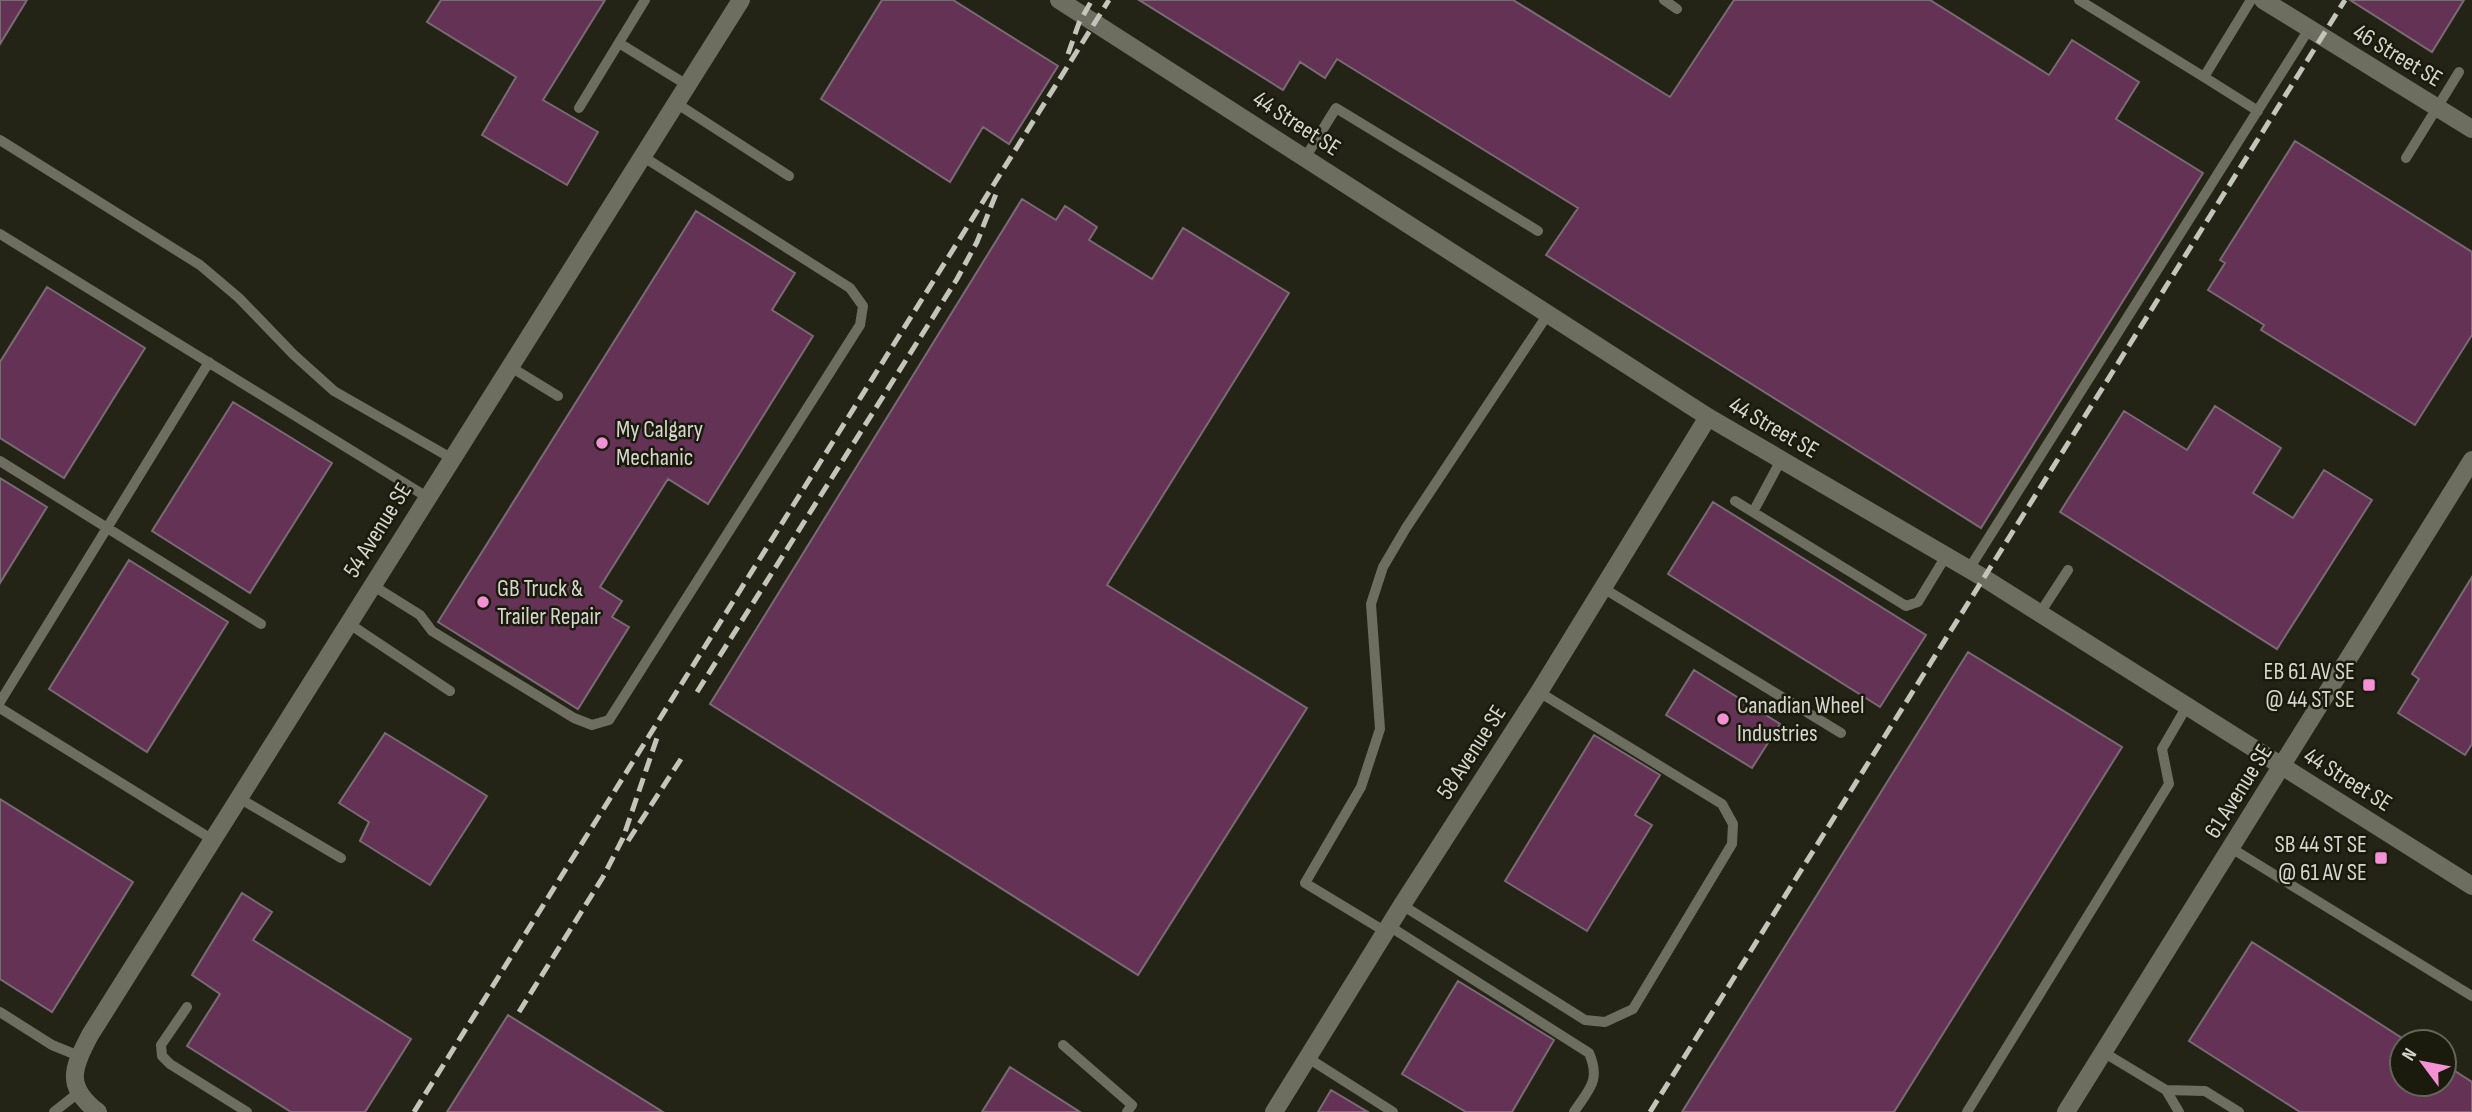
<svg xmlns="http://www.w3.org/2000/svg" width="2472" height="1112" font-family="'Sofia Sans Condensed',sans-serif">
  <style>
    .building { fill: #643255; stroke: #796a74; stroke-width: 2 }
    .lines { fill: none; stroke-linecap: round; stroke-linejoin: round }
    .service { stroke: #6d6e5f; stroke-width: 10 }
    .minor { stroke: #6d6e5f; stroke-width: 18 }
    .tertiary { stroke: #6d6e5f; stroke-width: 18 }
    .rail { stroke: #c3c4ba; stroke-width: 5; stroke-dasharray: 14 7; stroke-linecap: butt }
    .poi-dot { fill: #f391d5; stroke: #1a1a0d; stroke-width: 2.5 }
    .labels { text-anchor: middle; stroke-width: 5; stroke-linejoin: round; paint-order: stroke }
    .street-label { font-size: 24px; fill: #d5d6cd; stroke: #1a1a0d }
    .poi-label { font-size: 24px; fill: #d5d6cd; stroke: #1a1a0d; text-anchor: start }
  </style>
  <rect width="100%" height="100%" fill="#232316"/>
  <path class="building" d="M0 0H27L0 44Z
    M441 0H605L543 100 598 132 567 185 482 135 516 77 427 22Z
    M882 0H953L1058 66 1009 144 983 127 950 182 821 99Z
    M1139 0H1513L1670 97 1734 0H1930L2049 75 2072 40 2139 82 2116 119 2203 173 1981 528 1546 255 1578 208 1337 59 1325 78 1300 62 1283 90Z
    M2350 0H2464L2432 52Z
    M2295 141 2472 252V335L2415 425 2261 330 2264 325 2208 290 2225 263 2220 260Z
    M1022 199 1056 220 1065 206 1097 227 1089 240 1152 279 1183 228 1289 293 1107 585 1307 708 1138 975 710 704Z
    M696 211 795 273 772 310 813 336 708 504 668 479 600 587 622 601 612 617 629 627 578 709 438 622Z
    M47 287 145 348 64 478 0 438V362Z
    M233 402 332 463 250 593 152 531Z
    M2215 406 2281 448 2253 493 2293 518 2324 470 2372 500 2277 649 2060 512 2124 411 2187 450Z
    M0 478 47 507 0 583Z
    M1713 502 1926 635 1880 707 1668 574Z
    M129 560 228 622 147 752 49 689Z
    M2472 577V744L2465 755 2398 713 2419 679 2412 674Z
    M1968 652 2122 747 1894 1112H1682Z
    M1694 670 1780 724 1752 768 1666 715Z
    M385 733 487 796 430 885 360 841 369 822 339 803Z
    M1594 735 1660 775 1635 815 1652 825 1587 931 1505 881Z
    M0 799 133 882 52 1012 0 979Z
    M242 893 272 912 253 940 411 1039 365 1112H291L187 1046 220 994 192 975Z
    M2252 942 2402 1038V1084H2444V1064L2472 1082V1112H2300L2189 1041Z
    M1458 981 1554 1040 1512 1112H1466L1402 1074Z
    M508 1015 663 1112H447Z
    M1010 1067 1080 1112H982Z
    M1331 1090 1368 1112H1318Z"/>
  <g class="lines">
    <path class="service" d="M1664 0 1677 9
      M2079 0 2204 77 2251 0
      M619 43 687 85
      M2204 77 2258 111
      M676 103 789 176
      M579 108 645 0
      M0 140 200 265 239 298 294 355 334 391 451 458
      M1305 158 1336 108 1538 231
      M2406 158 2459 72
      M0 234 427 497
      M509 366 558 396
      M0 461 261 624
      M1735 501 1906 606 1918 602 1946 556
      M1753 512 1781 460
      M1969 569 2309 29
      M372 585 420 615 432 631 574 718 592 725 609 720 860 325 863 306 850 288 642 156
      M1603 588 1841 733
      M2040 613 2068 570
      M348 623 450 691
      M0 702 209 362
      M0 708 213 840
      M239 798 341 858
      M2231 848 2472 996
      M1402 905 1585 1020 1605 1022 1633 1009 1732 844 1733 824 1722 804 1539 692
      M1389 926 1589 1053C1601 1081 1589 1089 1574 1112
      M1386 932 1305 883 1361 787 1380 729 1371 604 1383 567 1406 528 1548 314
      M187 1007 161 1045 162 1056 170 1064 247 1112
      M0 1012 52 1045 79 1056
      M1063 1045 1132 1105 1127 1112
      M2103 1052 2166 1090 2179 1112
      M1308 1058 1393 1112
      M2166 1090 2205 1091 2239 1112
      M54 1112 78 1093
      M1967 1112 2169 784 2162 749 2187 706"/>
    <path class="minor" d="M1059 0 1708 417 1984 578 2472 886
      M2263 0 2472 129
      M98 1112C64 1086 73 1068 90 1035L741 0
      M1274 1112 1402 905 1539 692 1708 417"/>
    <path class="tertiary" d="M2066 1112 2472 460"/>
    <path class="rail" d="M1068 54 1079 23 1092 0
      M697 692 957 279 977 242 996 194
      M628 841 681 759
      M519 1012 603 877 623 838 659 732
      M414 1112 1109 0
      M1650 1112 2345 0"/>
  </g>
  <g class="poi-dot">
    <circle cx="602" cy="443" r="7"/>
    <circle cx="483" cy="602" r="7"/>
    <rect x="2362" y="678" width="14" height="14" rx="3.5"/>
    <circle cx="1723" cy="719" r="7"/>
    <rect x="2374" y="851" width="14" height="14" rx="3.5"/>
  </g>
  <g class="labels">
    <g class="street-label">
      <text transform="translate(2398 55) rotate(31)" y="8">46 Street SE</text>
      <text transform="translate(1297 123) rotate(33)" y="8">44 Street SE</text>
      <text transform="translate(1774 427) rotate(30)" y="8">44 Street SE</text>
      <text transform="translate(377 530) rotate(-58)" y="8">54 Avenue SE</text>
      <text transform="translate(1471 752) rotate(-57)" y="8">58 Avenue SE</text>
      <text transform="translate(2348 779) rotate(32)" y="8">44 Street SE</text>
      <text transform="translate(2238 791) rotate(-58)" y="8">61 Avenue SE</text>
    </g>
    <g class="poi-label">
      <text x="616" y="437">My Calgary<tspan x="616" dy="28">Mechanic</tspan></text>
      <text x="497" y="596">GB Truck &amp;<tspan x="497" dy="28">Trailer Repair</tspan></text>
      <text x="2355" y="679" text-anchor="end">EB 61 AV SE<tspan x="2355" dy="28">@ 44 ST SE</tspan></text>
      <text x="1737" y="713">Canadian Wheel<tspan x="1737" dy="28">Industries</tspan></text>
      <text x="2367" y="852" text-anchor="end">SB 44 ST SE<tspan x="2367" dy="28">@ 61 AV SE</tspan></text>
    </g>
  </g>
  <g transform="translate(2423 1063) rotate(302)"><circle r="33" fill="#1a1a0d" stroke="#65655a" stroke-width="2"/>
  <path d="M0-5L12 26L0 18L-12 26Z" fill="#f391d5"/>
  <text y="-10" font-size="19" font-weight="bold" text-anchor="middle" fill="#d5d6cd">N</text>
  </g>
</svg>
